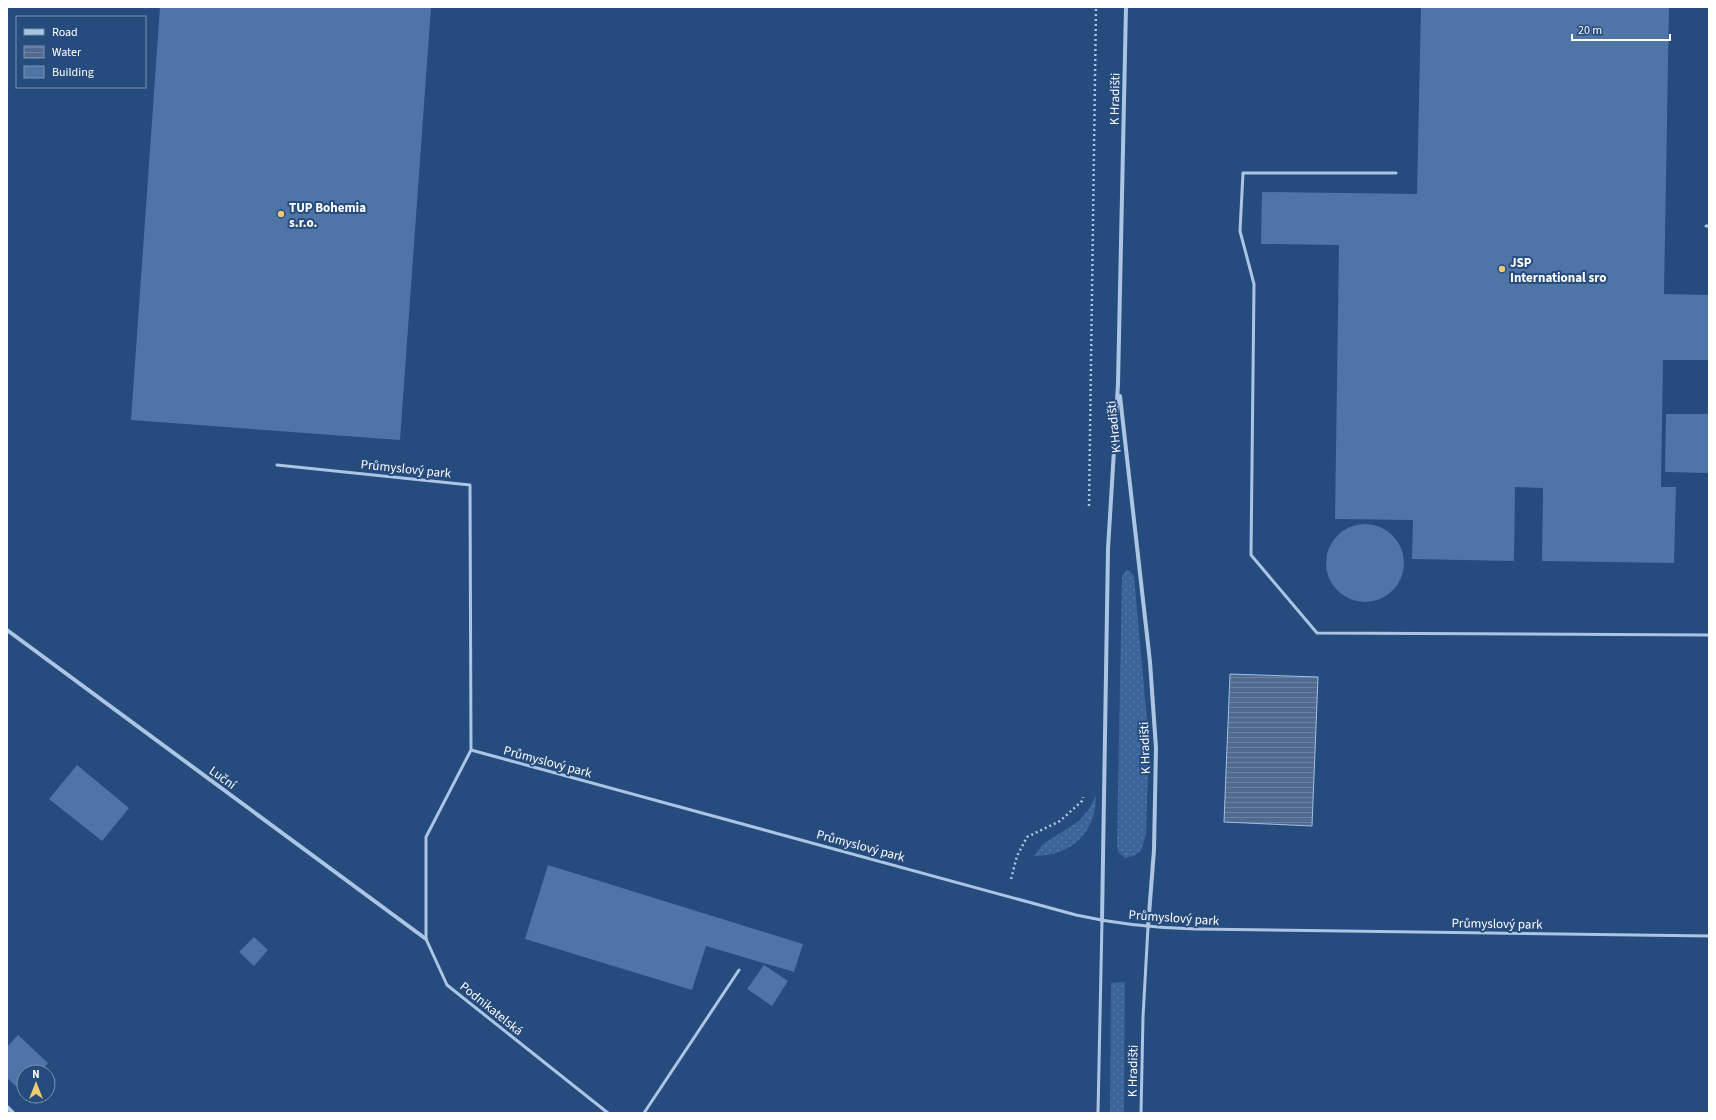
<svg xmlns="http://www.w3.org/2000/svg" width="1716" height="1120" font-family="'Source Sans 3',sans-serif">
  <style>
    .grass { fill: url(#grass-dots) }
    .water { fill: url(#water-rules); stroke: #a0bfe5 }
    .building { fill: #4f74a6 }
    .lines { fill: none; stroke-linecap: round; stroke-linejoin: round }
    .path { stroke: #acc5e5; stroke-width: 2.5; stroke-dasharray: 2 3; stroke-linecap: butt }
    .lane { stroke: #acc5e5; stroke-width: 3 }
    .street { stroke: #acc5e5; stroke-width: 4 }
    .poi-dot { fill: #edcb71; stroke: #264b7d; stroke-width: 1.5 }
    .labels { text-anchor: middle; stroke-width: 4; stroke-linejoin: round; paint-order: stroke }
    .street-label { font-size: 13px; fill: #fff; stroke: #264b7d }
    .poi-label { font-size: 13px; font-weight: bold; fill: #fff; stroke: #264b7d; text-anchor: start }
  </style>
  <defs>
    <pattern id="grass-dots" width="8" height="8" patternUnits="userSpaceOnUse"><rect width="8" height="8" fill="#3a649a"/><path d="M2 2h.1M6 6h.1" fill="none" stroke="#587ba9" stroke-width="1.8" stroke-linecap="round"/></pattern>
    <pattern id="water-rules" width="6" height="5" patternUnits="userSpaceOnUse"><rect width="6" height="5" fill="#516b90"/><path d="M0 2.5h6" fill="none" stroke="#6b81a1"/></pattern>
  </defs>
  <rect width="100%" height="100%" fill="#264b7d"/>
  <path class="grass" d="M1126 570 1130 571 1134 576 1149 742 1146 834 1141 851 1133 856 1125 858 1118 852 1117 843 1122 576Z
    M1096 795C1096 833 1072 856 1034 856L1043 844 1079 821 1089 809Z
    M1125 982 1124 1113H1110L1111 983Z"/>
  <path class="water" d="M1230 674 1318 677 1312 826 1224 822Z"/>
  <path class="building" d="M160 7H431L400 440 131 420Z
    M1421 7H1669L1664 294 1709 295V360H1663L1661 487H1676L1674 563 1542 561 1543 488 1515 487 1514 561 1412 559 1413 520 1335 519 1339 245 1261 244 1262 192 1417 194Z
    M1666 414H1709L1708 473 1665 472Z
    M1326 563a39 39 0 1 1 78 0a39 39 0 1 1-78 0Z
    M77 765 129 808 102 841 49 799Z
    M548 865 803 944 794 972 706 946 692 990 525 939Z
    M254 937 268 950 254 966 239 952Z
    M764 965 788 981 772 1006 747 989Z
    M18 1035 48 1063 43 1069 47 1072H24V1093L7 1078V1047Z
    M48 1073 56 1080 48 1088Z
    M27 1096H41L35 1103Z"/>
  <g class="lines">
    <path class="path" d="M1089 506 1096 7
      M1011 879 1017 856 1027 837 1060 821 1082 801 1083 797"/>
    <path class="lane" d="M1396 173H1243L1240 231 1254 284 1251 555 1317 633 1709 635
      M1706 226H1709
      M277 465 470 485 471 750 426 837V939L447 985 608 1113
      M471 750 1076 915C1116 924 1155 928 1196 929L1709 936
      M644 1113 739 970
      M1098 1113 1102 921
      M1141 1113 1143 1017 1148 927"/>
    <path class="street" d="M1120 396 1150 662 1156 748 1154 850 1148 927
      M7 630 426 939
      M1102 921 1108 549 1118 384 1126 7
      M7 1107 13 1113"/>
  </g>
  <g class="poi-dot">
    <circle cx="281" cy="214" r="4"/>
    <circle cx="1502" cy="269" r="4"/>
  </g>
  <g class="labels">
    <g class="street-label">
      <text transform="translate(1114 99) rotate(-89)" y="5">K Hradišti</text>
      <text transform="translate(1113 427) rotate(-96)" y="5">K Hradišti</text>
      <text transform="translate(406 468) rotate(6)" y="5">Průmyslový park</text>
      <text transform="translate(1144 748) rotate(-92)" y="5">K Hradišti</text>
      <text transform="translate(548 761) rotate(15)" y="5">Průmyslový park</text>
      <text transform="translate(223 777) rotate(36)" y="5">Luční</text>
      <text transform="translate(861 845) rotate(15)" y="5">Průmyslový park</text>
      <text transform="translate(1174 917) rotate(4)" y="5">Průmyslový park</text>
      <text transform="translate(1497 923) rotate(1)" y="5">Průmyslový park</text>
      <text transform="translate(492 1008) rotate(39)" y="5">Podnikatelská</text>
      <text transform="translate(1132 1071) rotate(-89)" y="5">K Hradišti</text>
    </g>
    <g class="poi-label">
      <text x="289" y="212">TUP Bohemia<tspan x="289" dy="15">s.r.o.</tspan></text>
      <text x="1510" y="267">JSP<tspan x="1510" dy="15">International sro</tspan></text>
    </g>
  </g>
  <rect width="1716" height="1120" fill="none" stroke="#ffffff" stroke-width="16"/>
  <rect x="16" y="16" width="130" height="72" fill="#264b7d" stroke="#7d93b1"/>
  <rect x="24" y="29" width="20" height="6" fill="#acc5e5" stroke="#7d93b1"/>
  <text x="52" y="36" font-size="12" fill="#ffffff">Road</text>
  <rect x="24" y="46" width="20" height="12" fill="url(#water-rules)" stroke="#7d93b1"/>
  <text x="52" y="56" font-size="12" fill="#ffffff">Water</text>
  <rect x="24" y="66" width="20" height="12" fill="#4f74a6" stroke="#7d93b1"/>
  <text x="52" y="76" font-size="12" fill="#ffffff">Building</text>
  <g transform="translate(36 1084)"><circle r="19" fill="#264b7d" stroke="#7d93b1"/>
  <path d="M0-3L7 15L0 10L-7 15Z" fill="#edcb71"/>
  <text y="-6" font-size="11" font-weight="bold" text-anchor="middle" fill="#ffffff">N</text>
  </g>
  <path d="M1572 34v6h98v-6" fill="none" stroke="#ffffff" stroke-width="2"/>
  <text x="1578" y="34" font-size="12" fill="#ffffff" stroke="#264b7d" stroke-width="3" paint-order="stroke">20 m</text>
</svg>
